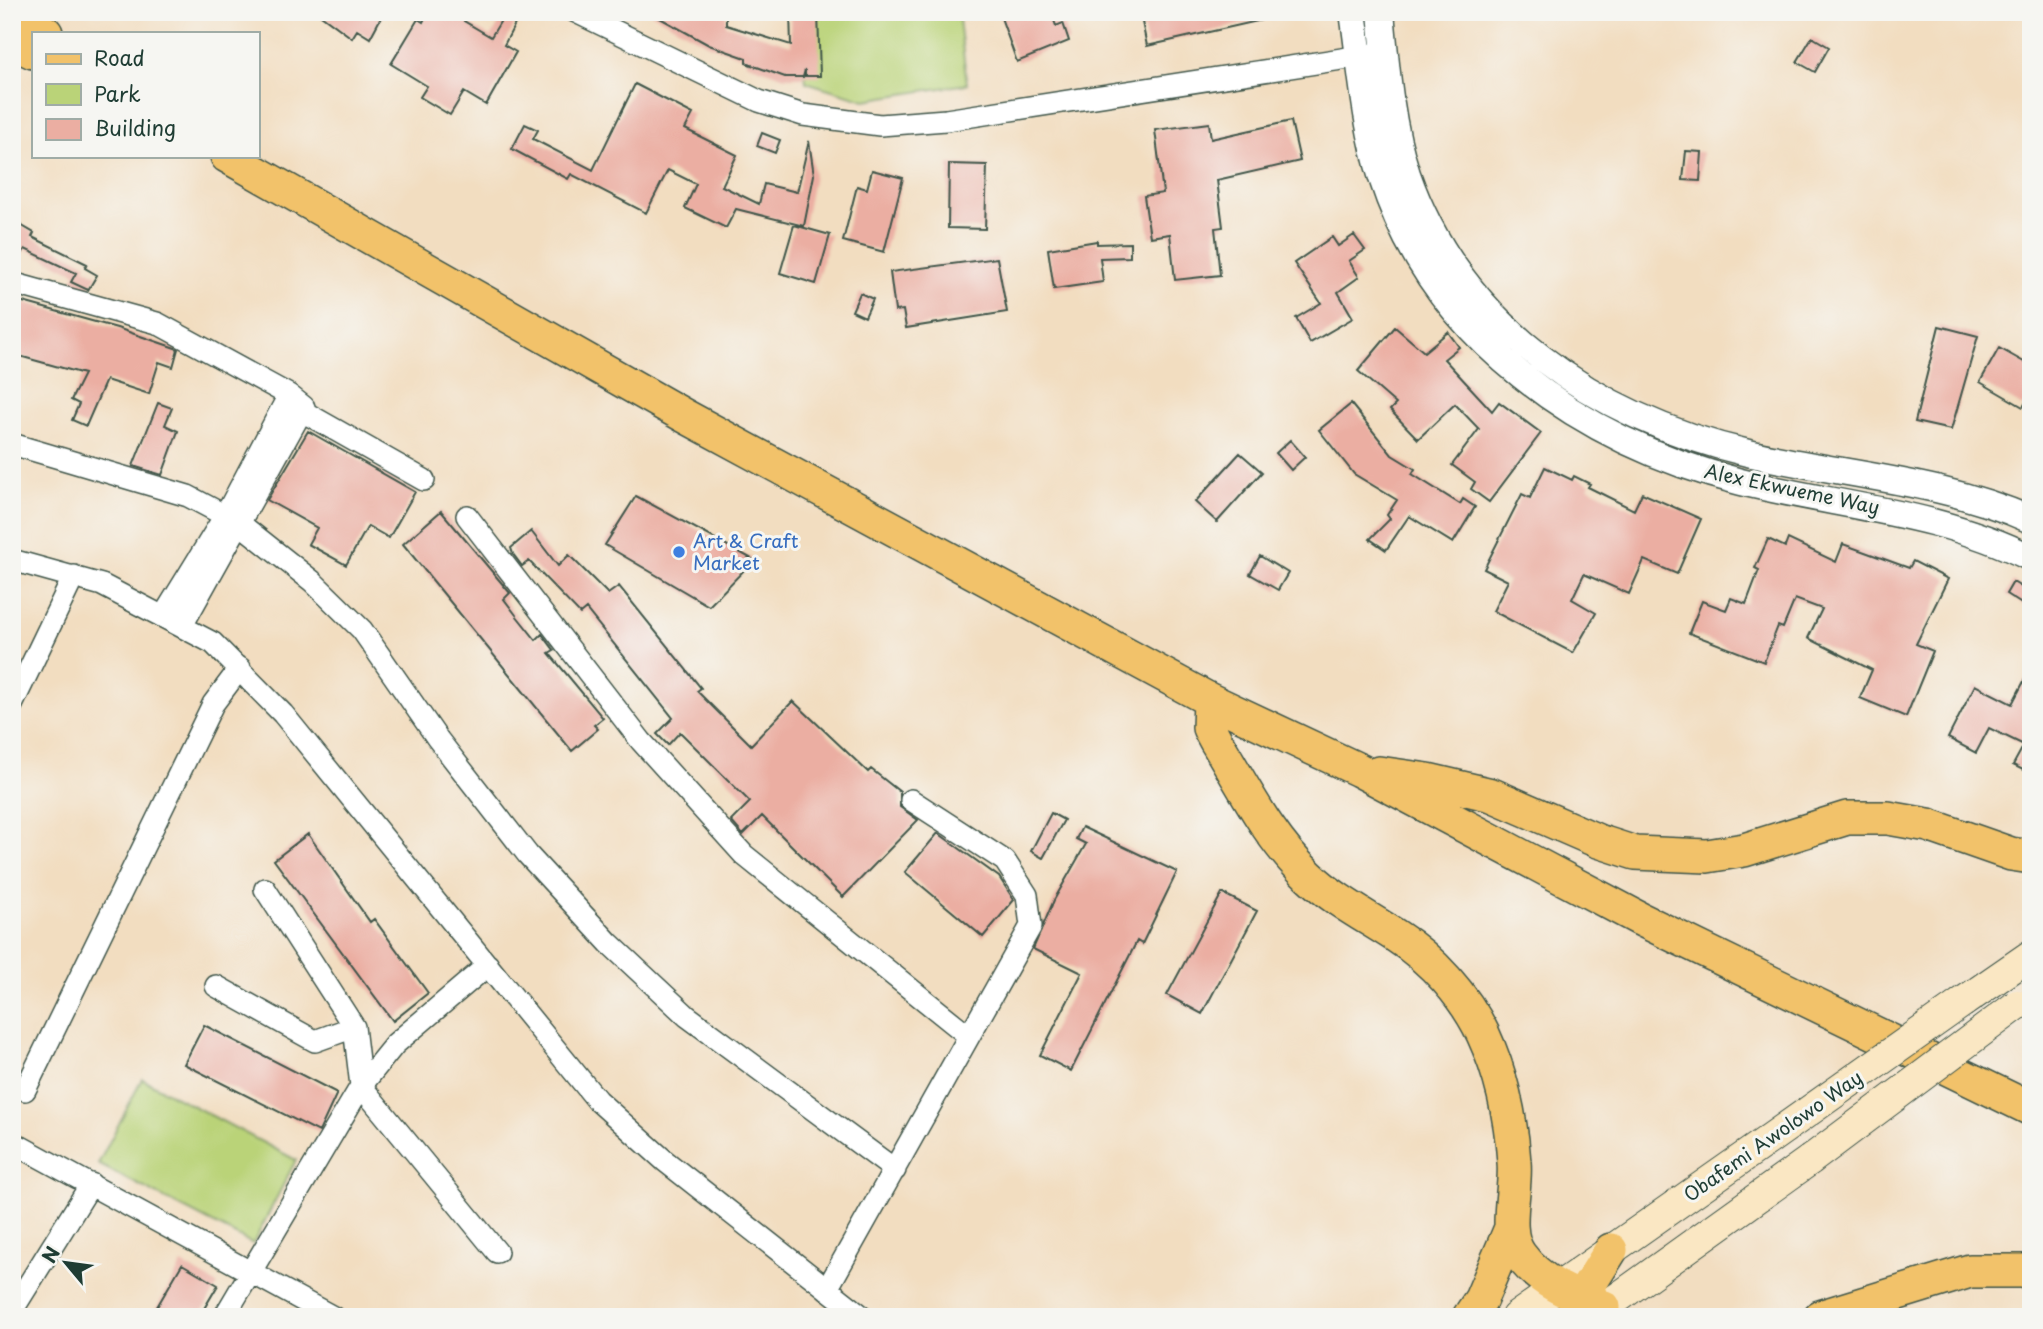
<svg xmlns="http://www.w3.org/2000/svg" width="2043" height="1329" font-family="'Playpen Sans',sans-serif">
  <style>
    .green { fill: #bad378; stroke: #6c8856; stroke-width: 2 }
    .building { fill: #ebaea2 }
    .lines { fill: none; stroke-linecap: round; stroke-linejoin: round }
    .minor-casing { stroke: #3f5549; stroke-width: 24 }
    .tertiary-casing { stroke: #3f5549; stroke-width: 29 }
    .secondary-casing { stroke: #3f5549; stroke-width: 32 }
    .primary-casing { stroke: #3f5549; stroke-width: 36 }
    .minor { stroke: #fff; stroke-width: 21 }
    .tertiary { stroke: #fff; stroke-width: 26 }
    .secondary { stroke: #fae7c3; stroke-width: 30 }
    .primary { stroke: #f2c26a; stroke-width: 33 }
    .secondary-bridge-casing { stroke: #3f5549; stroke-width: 32; stroke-linecap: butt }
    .secondary-bridge { stroke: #fae7c3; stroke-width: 30 }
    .shop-dot { fill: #3f7fe0; stroke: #f6f6f2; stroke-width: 2.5 }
    .labels { text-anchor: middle; stroke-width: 6; stroke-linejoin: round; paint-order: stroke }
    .street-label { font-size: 19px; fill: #1f3d34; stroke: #f6f6f2 }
    .shop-label { font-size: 19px; fill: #366cbe; stroke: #f6f6f2; text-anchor: start }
  </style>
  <rect width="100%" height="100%" fill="#f6f6f2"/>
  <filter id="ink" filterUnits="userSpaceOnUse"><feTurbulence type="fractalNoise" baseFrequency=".0143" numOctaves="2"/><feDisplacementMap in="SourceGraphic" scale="14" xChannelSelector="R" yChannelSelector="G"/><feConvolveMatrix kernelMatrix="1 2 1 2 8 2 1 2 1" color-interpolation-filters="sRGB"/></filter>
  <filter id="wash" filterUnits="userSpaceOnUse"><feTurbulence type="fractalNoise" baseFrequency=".00686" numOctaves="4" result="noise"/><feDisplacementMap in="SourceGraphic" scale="28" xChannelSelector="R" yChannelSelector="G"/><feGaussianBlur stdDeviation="1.57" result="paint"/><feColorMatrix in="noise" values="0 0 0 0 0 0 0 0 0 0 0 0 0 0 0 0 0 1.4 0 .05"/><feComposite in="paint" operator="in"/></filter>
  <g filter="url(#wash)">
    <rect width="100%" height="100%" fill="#f2ddc0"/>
    <path class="green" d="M800 12H958L967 84 865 100 806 82Z
      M142 1079 296 1160 253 1244 98 1164Z"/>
    <g id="blocks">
      <path class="building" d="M317 12H384L370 38 357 30 352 38Z
        M428 12H468L464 21 491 37 503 17 515 24 504 45 516 52 486 105 464 92 450 115 420 97 427 86 391 64 418 19 423 22Z
        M649 12H726V25L791 45 790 12H818L820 76H805V70L803 77H785L746 63V58L709 45Z
        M999 12H1051L1056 26 1063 23 1069 41 1017 62Z
        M1150 12H1271V18L1147 46 1142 22 1151 20Z
        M1812 37 1829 47 1815 72 1797 62Z
        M635 84 693 114 685 129 737 155 722 186 759 204 764 184 797 192 809 141 814 175 804 226 736 209 726 228 685 208 696 184 668 170 646 213 571 174 568 179 512 149 525 124 538 130 533 139 593 170Z
        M1291 121 1300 161 1217 180 1223 227 1215 228 1220 275 1175 280 1170 234 1150 237 1144 196 1163 193 1155 130 1209 123 1211 139Z
        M762 133 780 140 775 153 757 146Z
        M1686 151 1702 152 1700 181 1683 180Z
        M949 164 987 165 985 229 948 228Z
        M872 170 903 178 884 252 843 241 857 186 867 189Z
        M12 220 34 233 32 237 87 264 85 268 97 275 88 290 71 282 76 273 25 249 12 269Z
        M794 225 830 235 816 284 780 273Z
        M1354 235 1365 250 1349 261 1359 277 1338 292 1353 318 1310 343 1296 318 1321 303 1294 263 1332 237 1338 246Z
        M1097 241V244L1130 243V257L1100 258 1103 282 1054 289 1048 249Z
        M997 258 1007 312 906 328 903 310 895 311 890 272Z
        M860 293 873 299 865 317 852 311Z
        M12 299 117 328 178 349 173 367 159 362 149 394 106 380 86 426 72 420 79 404 71 400 84 374 12 354Z
        M1939 326 1978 336 1951 430 1915 422Z
        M1395 327 1424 352 1448 332 1459 347 1444 359 1492 411 1499 402 1541 433 1489 502 1471 489 1475 482 1452 465 1479 429 1455 404 1418 439 1390 410 1396 404 1358 371Z
        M1999 348 2031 366V394L2023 407 1980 382Z
        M158 403 172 408 165 425 178 431 162 475 133 466Z
        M1351 404 1392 455 1415 469 1412 474 1460 504 1463 499 1475 507 1453 543 1409 516 1386 550 1370 539 1390 519 1387 515 1397 500 1354 474 1319 430Z
        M308 431 415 492 389 538 368 526 346 565 308 544 317 528 267 500Z
        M1290 440 1305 457 1291 470 1276 453Z
        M1240 453 1262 472 1217 522 1195 502Z
        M1545 467 1572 480 1574 476 1590 484 1588 487 1634 510 1642 493 1701 519 1677 574 1644 560 1629 594 1584 574 1572 599 1596 613 1573 653 1493 611 1508 581 1484 569 1522 494 1530 498Z
        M636 496 754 560 709 606 605 545Z
        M441 511 510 593 504 599 516 615 536 640 542 634 554 650 549 653 603 718 594 725 598 729 572 751 403 544Z
        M531 531 558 566 569 555 608 594 619 586 701 688 697 691 751 745 793 701 868 772 871 769 900 792V807L918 820 843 897 762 816 743 835 731 821 750 802 680 732 668 745 657 734 673 718 586 609 580 614 529 561 522 566 513 554 511 548Z
        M1768 539 1785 547 1788 539 1836 562 1843 544 1909 568 1913 561 1948 579 1916 644 1933 651 1906 717 1860 698 1872 670 1808 638 1822 609 1795 599 1783 628 1778 626 1764 662 1689 633 1702 601 1726 610 1731 598 1746 604 1759 570 1755 568Z
        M1260 556 1288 573 1278 590 1250 574Z
        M2013 582 2031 593V610L2006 594Z
        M2031 668V774L2013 765 2024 745 1989 728 1976 753 1948 738 1975 685 2012 704Z
        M1051 813 1064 820 1043 858 1031 851Z
        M1082 827 1177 872 1142 944 1137 941 1071 1071 1040 1055 1082 973 1033 949 1054 900 1086 844 1076 839Z
        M938 833 999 877 1014 900 983 937 905 872Z
        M308 834 370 922 374 919 428 993 393 1021 274 860Z
        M1222 893 1257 911 1202 1014 1167 995Z
        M204 1025 337 1093 319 1132 184 1064Z
        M182 1264 218 1285 199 1317H151Z"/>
    </g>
  </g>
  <g filter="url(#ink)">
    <use href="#blocks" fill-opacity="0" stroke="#3f5549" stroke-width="2"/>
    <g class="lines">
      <g class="minor-casing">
        <path id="minor" d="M576 12 759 101 803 115 880 125 946 120 1374 54
          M12 283 157 323 289 395 304 407 183 624
          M302 411 424 480
          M12 444 188 496 239 523 312 581 362 630 437 738 528 855 609 943 687 1016 895 1170
          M467 516 641 741 744 855 969 1036
          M12 560 102 585 213 643 283 714 597 1100 665 1161 863 1317
          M164 615 226 514 289 395
          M12 705 74 576
          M488 965 395 1044 361 1086 497 1252
          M216 986 315 1041 354 1027
          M25 1090 213 704 240 668
          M12 1142 333 1317
          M827 1289 1031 926 1027 895 1005 861 911 800
          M12 1311 91 1184
          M224 1317 361 1086 354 1027 265 889"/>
      </g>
      <g class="tertiary-casing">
        <path id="tertiary" d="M1353 12C1361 67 1365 125 1382 178 1434 339 1582 442 1741 482 1838 506 1940 512 2031 558
          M1381 12C1386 65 1390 123 1407 174 1460 326 1597 418 1748 453 1843 475 1941 480 2031 520"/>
      </g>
      <g class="secondary-casing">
        <path id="secondary" d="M1963 1002 2031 955
          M1516 1317 1768 1140
          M1591 1317 1810 1160"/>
      </g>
      <g class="primary-casing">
        <path id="primary" d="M13 12 46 33
          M12 42 33 52
          M227 156 683 415 1210 700 1359 770 1640 919 2031 1109
          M1210 700 1209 728 1216 741C1244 787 1269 839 1309 876 1334 900 1367 917 1396 936 1432 959 1465 996 1483 1034 1502 1075 1511 1117 1514 1162 1517 1191 1502 1230 1520 1255 1541 1284 1573 1295 1604 1307
          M1379 773 1428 780 1492 795 1598 841 1635 853 1707 856 1744 850 1847 818H1888L1928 825 2011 854 2031 857
          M1469 1317 1481 1299 1511 1228
          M1579 1317 1586 1290 1611 1250
          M1820 1317 1970 1271H2031"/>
      </g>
      <use href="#minor" class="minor"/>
      <use href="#tertiary" class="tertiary"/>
      <use href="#secondary" class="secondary"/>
      <use href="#primary" class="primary"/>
      <g class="secondary-bridge-casing">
        <path id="secondary-bridge" d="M1768 1140 1963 1002
          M1810 1160 2017 1005"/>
      </g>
      <use href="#secondary-bridge" class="secondary-bridge"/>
    </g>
  </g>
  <circle class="shop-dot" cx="679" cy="552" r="7"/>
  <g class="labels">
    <g class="street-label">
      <text transform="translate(1792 489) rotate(12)" y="7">Alex Ekwueme Way</text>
      <text transform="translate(1773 1136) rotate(-35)" y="7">Obafemi Awolowo Way</text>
    </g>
    <g class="shop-label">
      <text x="693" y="548">Art &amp; Craft<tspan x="693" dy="22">Market</tspan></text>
    </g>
  </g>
  <rect width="2043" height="1329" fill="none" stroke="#f6f6f2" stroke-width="42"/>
  <rect x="32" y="32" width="228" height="126" fill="#f6f6f2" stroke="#a0aca6" stroke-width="2"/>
  <rect x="46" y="54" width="35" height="10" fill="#f2c26a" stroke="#a0aca6" stroke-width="2"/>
  <text x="94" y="66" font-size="21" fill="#1f3d34">Road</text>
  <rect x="46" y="84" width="35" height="21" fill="#bad378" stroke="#a0aca6" stroke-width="2"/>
  <text x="94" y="102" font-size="21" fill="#1f3d34">Park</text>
  <rect x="46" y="119" width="35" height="21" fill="#ebaea2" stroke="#a0aca6" stroke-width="2"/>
  <text x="94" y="136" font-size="21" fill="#1f3d34">Building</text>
  <g transform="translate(66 1263) rotate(299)" stroke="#f6f6f2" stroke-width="5" paint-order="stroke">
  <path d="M0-5L12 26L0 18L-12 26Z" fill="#1f3d34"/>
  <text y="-10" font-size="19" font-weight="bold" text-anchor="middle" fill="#1f3d34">N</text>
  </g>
</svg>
